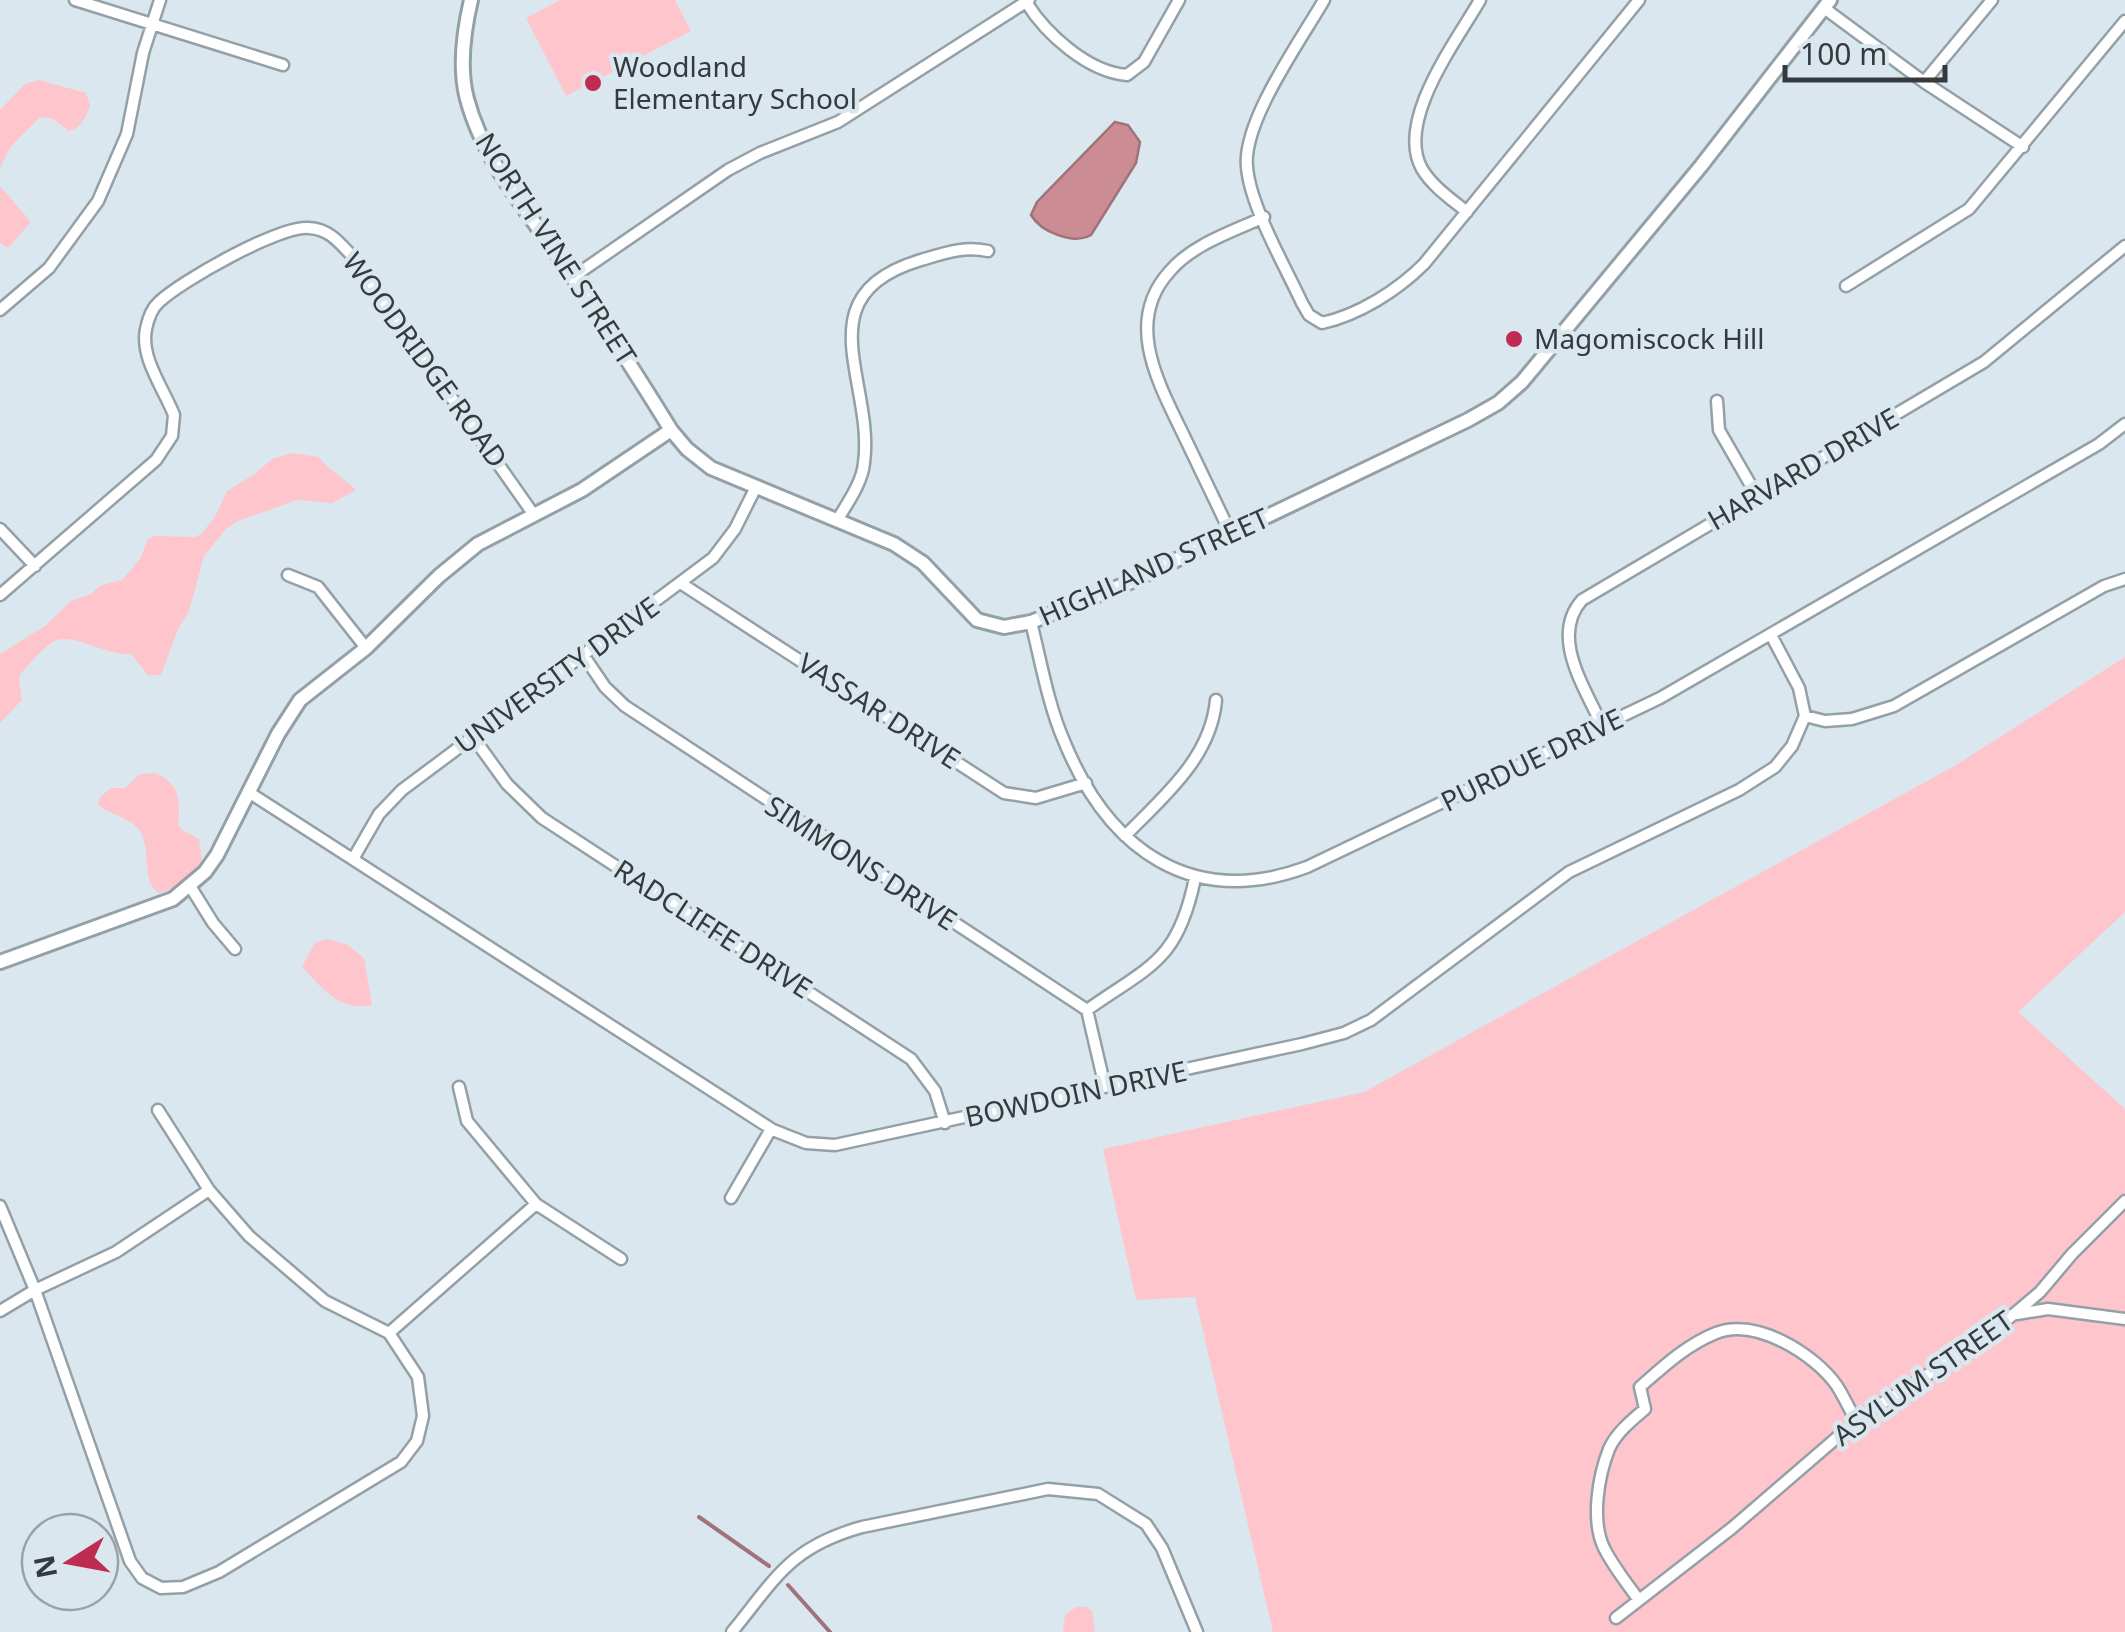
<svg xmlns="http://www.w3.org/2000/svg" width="2125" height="1632" font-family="'Noto Sans',sans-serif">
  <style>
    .green { fill: #fec6cc }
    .water { fill: #cc8c93; stroke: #9f7379; stroke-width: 2.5 }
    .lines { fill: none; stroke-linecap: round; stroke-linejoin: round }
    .stream { stroke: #9f7379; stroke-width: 4 }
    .minor-casing { stroke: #94a0a8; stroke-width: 15 }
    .tertiary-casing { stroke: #94a0a8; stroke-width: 18 }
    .minor { stroke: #fff; stroke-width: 10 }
    .tertiary { stroke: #fff; stroke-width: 12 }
    .poi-dot { fill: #be2d51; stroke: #dae7ef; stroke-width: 4 }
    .labels { text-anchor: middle; stroke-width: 9; stroke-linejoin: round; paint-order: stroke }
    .poi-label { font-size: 28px; fill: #353a3d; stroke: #dae7ef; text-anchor: start }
    .street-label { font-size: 28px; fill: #353a3d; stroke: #dae7ef }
  </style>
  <rect width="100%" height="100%" fill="#dae7ef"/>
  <path class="green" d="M560 0H675L691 31 566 96 526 18Z
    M39 80 86 93 90 106C86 117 81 128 69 131L53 119 40 117 11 146 0 168V110L25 84Z
    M0 186 31 222 8 248 0 243Z
    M292 453 319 457C329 471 344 477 356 490L332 503 297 500 238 521 226 529 204 556 189 611 178 629 161 675H148L131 654C104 656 69 629 51 643 40 651 31 663 21 673L19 679 22 700 0 723V654L45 626 71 601 91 594 101 585 122 580 140 559 148 539 154 536 196 537 202 533 215 517 227 491 256 473 272 459Z
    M2125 657V912L2018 1012 2125 1109V1632H1273L1195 1297 1136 1300 1103 1149 1364 1092 1956 765Z
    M154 773C179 781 181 801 178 824L181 829 199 839 202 861C191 874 176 889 159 893 140 880 152 850 140 831 131 818 111 815 98 805L100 797 111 788H125L140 774Z
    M328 939 348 945 364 958 372 1005C340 1012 323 989 302 967L315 942Z
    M1076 1607H1087L1092 1611 1095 1632H1063L1065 1615Z"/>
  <path class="water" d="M1115 122 1128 125 1140 142 1136 163 1091 235C1073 245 1041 232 1031 215L1037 202Z"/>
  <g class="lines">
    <path class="stream" d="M699 1517 769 1566
      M788 1585 830 1632"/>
    <g class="minor-casing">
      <path id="minor" d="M75 0 283 65
        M1324 0C1301 40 1242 122 1247 167 1250 206 1285 266 1302 303L1309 315 1322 323C1359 315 1398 290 1424 264L1639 0
        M1026 2C1046 34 1088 72 1127 75L1144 62 1179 0
        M1824 8 1924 82 2023 147
        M1924 82 1992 0
        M1467 212C1451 199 1433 187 1422 169 1395 121 1456 42 1480 0
        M573 277 728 170 760 153 838 122 1029 0
        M1846 286 1969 209 2125 21
        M0 310 49 268 98 201 127 134 143 53 160 0
        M1717 401 1719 430 1757 496
        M838 519C848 502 862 483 864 463 875 382 802 295 921 260 945 253 963 246 988 251
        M0 529 35 566
        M1231 534C1215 501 1200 469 1184 436 1159 384 1123 322 1170 271 1193 244 1232 232 1264 217
        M288 575 318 587 366 648
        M682 584 1004 793 1036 798 1086 783
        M0 595 156 460 172 436 174 415C164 389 140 358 146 329 148 319 151 309 159 302 181 281 280 225 309 228 329 229 339 242 352 256L534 515
        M1031 622C1041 662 1048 704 1064 741 1108 849 1191 910 1307 867L1660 698 2099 444 2125 424
        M584 656 605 687 625 706 1087 1010 1105 1087
        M1805 716 1825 721 1852 719 1894 706 2104 586 2125 579
        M1602 726C1586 689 1549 637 1582 600L1984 362 2125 246
        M473 737 507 784 542 818 911 1059 935 1091 945 1123
        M250 793 773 1130 806 1143 835 1145 1302 1044 1344 1033 1371 1020 1569 872 1739 790 1775 767 1792 746 1805 716 1799 688 1771 635
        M1125 836C1163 797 1211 758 1216 700
        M353 859 379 814 402 790 713 558 735 529 756 487
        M190 886 213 923 235 949
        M1087 1010C1151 965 1178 961 1195 878
        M459 1087 467 1121 536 1204 621 1259
        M731 1198 771 1129
        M0 1206 35 1290 130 1561 142 1578 161 1588 183 1587 219 1572 401 1462 417 1441 423 1416 418 1377 389 1333 325 1301 249 1236 209 1190 158 1110
        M0 1311 35 1290 116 1252 209 1190
        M2017 1314 2048 1309 2125 1319
        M389 1333 536 1204
        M1639 1600C1627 1584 1613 1566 1604 1548 1591 1521 1598 1477 1609 1449 1616 1433 1632 1420 1645 1409L1640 1387C1663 1367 1686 1345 1716 1333 1755 1317 1815 1354 1837 1386 1844 1397 1850 1410 1856 1421
        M1616 1618 1732 1528 1862 1416 1975 1345 2014 1314 2040 1292 2072 1254 2125 1201
        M732 1632C776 1578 790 1547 862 1527L1048 1489 1098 1494 1146 1524 1162 1548 1197 1632"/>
    </g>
    <g class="tertiary-casing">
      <path id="tertiary" d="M471 0C464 30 459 69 467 99 483 160 528 212 563 263 600 318 636 373 671 430
        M0 962 173 899 205 872 217 855 278 734 300 700 366 648 439 576 478 544 582 490 671 430 687 449 711 468 894 544 923 563 977 620 1004 627 1031 622 1128 583 1468 420 1498 403 1522 382 1701 166 1830 0"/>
    </g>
    <use href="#minor" class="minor"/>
    <use href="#tertiary" class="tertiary"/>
  </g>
  <g class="poi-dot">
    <circle cx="593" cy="83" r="10"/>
    <circle cx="1514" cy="339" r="10"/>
  </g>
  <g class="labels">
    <g class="poi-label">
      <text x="613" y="77">Woodland<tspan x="613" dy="32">Elementary School</tspan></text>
      <text x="1534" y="349">Magomiscock Hill</text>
    </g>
    <g class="street-label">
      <text transform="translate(556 249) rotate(57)" y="10">NORTH VINE STREET</text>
      <text transform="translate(425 360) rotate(54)" y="10">WOODRIDGE ROAD</text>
      <text transform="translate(1803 469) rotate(-30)" y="10">HARVARD DRIVE</text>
      <text transform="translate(1154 567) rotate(-24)" y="10">HIGHLAND STREET</text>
      <text transform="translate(557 675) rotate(-36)" y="10">UNIVERSITY DRIVE</text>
      <text transform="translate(879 711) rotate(33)" y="10">VASSAR DRIVE</text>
      <text transform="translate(1532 760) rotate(-26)" y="10">PURDUE DRIVE</text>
      <text transform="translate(861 863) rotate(33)" y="10">SIMMONS DRIVE</text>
      <text transform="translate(713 929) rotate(33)" y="10">RADCLIFFE DRIVE</text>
      <text transform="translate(1076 1094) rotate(-12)" y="10">BOWDOIN DRIVE</text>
      <text transform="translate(1923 1378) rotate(-35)" y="10">ASYLUM STREET</text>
    </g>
  </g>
  <g transform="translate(70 1562) rotate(259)"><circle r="48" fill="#dae7ef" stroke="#98a2a8" stroke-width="2.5"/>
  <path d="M0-8L18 38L0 25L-18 38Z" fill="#be2d51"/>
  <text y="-15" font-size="28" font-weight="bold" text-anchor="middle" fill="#353a3d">N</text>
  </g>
  <path d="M1785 65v15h160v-15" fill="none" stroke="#353a3d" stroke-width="5"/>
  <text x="1800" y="65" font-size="30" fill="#353a3d" stroke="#dae7ef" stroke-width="8" paint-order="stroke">100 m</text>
</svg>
